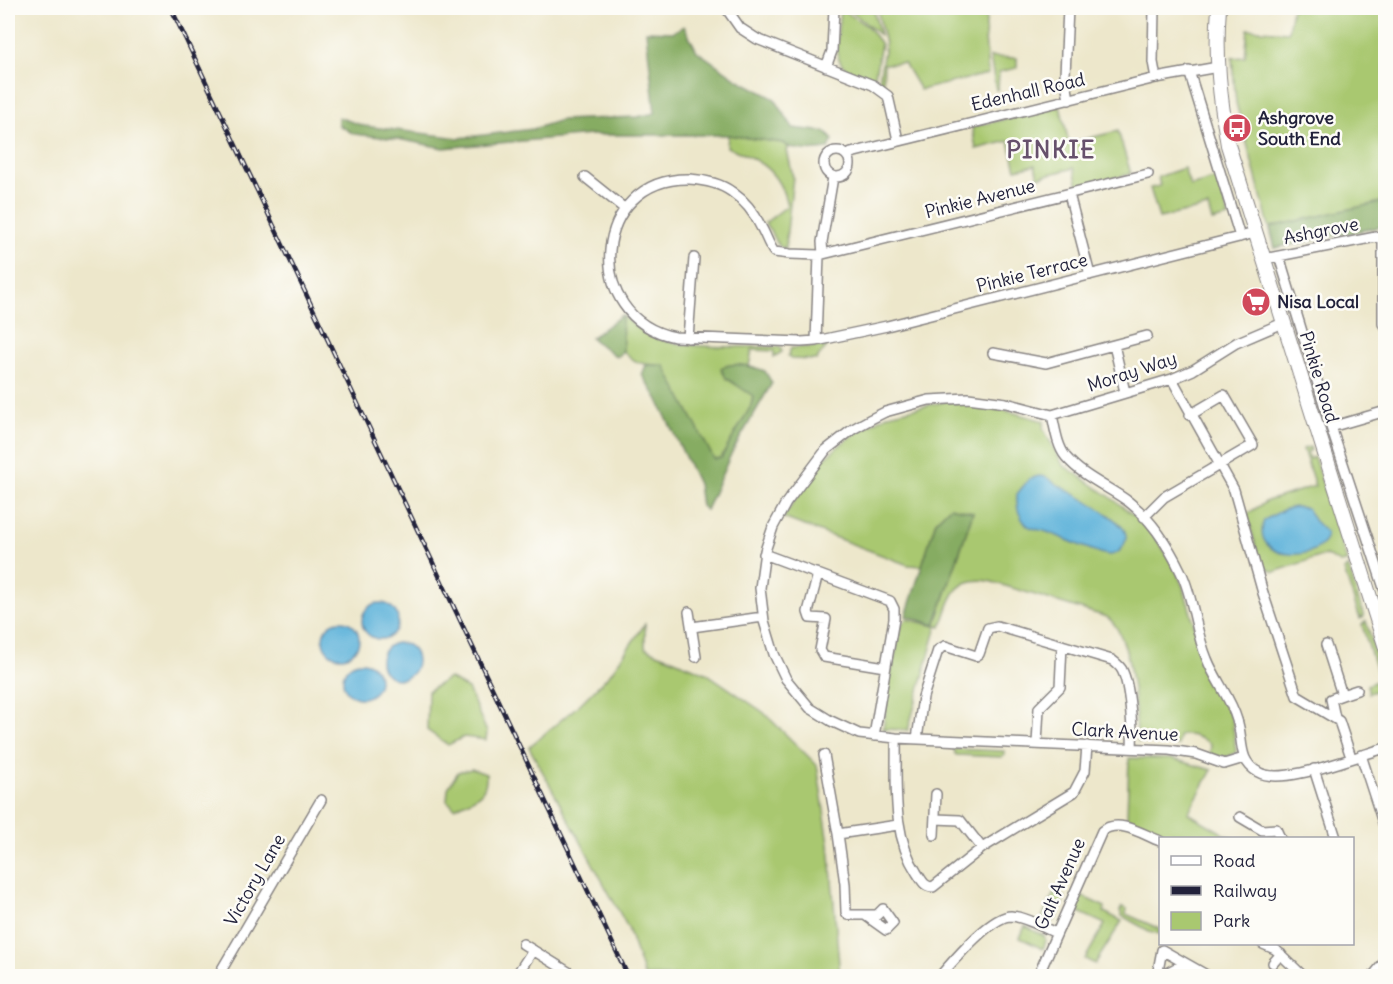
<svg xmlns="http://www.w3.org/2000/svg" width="1393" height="984" font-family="Delius,sans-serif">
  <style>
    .green { fill: #a9c870; stroke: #667556; stroke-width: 1.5 }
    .forest { fill: #86ac62; stroke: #54674e; stroke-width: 1.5 }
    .water { fill: #5eb3da; stroke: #406a8a; stroke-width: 1.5 }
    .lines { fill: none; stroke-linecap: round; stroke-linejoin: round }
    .street-casing { stroke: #888483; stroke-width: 12 }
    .secondary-casing { stroke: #888483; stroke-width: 16 }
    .street { stroke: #fff; stroke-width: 9 }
    .secondary { stroke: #fff; stroke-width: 14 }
    .rail-casing { stroke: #22223b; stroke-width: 4.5 }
    .rail { stroke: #fdfcf7; stroke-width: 2; stroke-dasharray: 7; stroke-linecap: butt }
    .labels { text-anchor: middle; stroke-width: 5; stroke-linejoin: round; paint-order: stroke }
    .street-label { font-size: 18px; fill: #22223b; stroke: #fdfcf7 }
    .poi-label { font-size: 18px; font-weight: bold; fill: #22223b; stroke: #fdfcf7; text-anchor: start }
    .district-label { font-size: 24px; font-weight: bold; letter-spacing: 1.5px; fill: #67516c; stroke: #fdfcf7 }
  </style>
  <rect width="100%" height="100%" fill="#fdfcf7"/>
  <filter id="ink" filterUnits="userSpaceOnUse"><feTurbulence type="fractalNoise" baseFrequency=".0167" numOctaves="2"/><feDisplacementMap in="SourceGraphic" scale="12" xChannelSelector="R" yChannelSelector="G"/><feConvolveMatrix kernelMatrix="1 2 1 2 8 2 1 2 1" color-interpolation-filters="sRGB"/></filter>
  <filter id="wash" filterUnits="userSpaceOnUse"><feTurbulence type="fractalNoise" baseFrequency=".008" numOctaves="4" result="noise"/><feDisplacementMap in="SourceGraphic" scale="24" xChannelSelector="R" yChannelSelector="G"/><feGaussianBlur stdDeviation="1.35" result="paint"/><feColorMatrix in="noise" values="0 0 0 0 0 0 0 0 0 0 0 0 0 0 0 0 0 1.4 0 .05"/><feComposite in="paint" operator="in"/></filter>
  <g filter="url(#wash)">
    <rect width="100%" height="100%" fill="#ede7cb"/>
    <path class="green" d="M840 8 868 27 881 44 875 75 872 79C825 70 838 46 840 8Z
      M847 8H873L880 35Z
      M877 8H987L985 37 988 74 920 90 904 63 884 64 883 86 879 80 885 44Z
      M1292 8H1385V226L1275 248 1236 103 1232 58 1245 57 1248 29 1288 32Z
      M990 57 1017 58V68L999 72 998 89 996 90Z
      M1060 106 1069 143 1118 131 1131 174 1078 186 1074 168 1038 177 1035 165 1016 169 1009 141 976 149 972 127Z
      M728 135 783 143 789 148 787 150 793 177 785 249 779 246 765 223 787 206C780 171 759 159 727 147Z
      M1184 168 1190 186 1217 178 1229 217 1212 221 1208 207 1159 218 1150 188 1160 186 1158 177Z
      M622 315C631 323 641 332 653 337 683 350 746 346 780 347L782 352 774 357V351L752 350 749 366 727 365 726 378 753 395 751 406 721 458 713 459 664 365C647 365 635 365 623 351Z
      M827 346 816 360 791 359 788 357 791 348Z
      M947 401 996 408 1044 421 1043 428 1063 465 1109 496 1137 518 1151 531 1172 562 1184 589 1208 673 1232 717 1236 752C1227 759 1220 758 1210 754L1211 744C1202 738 1190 733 1179 736L1178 745 1138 742C1134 710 1134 637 1107 617L989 581C953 576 951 599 941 627L937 626 908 730 883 729 891 673 902 624 907 619 935 626 973 512 950 507 936 521 922 566 908 565 783 518 821 461 851 436 889 414Z
      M1310 447 1311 450 1307 452 1309 459 1314 457 1347 562 1340 563 1325 555 1274 572 1261 566 1247 514 1267 501 1315 486 1303 449Z
      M1348 566 1364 617 1360 619 1344 570Z
      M1366 621 1385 685V688L1369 693 1367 685 1379 680 1362 625Z
      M645 624V648L706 673 763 712 817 765 829 843 840 976H644L628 928 529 747 580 704 610 674Z
      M449 678 468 689 487 732 486 740 464 737 448 745 427 730 428 691Z
      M954 749 1004 751 1005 754 1002 757 957 755 955 754Z
      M1129 758 1173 759 1212 770 1188 813 1231 838H1171L1130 822 1127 816Z
      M472 769 486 774C488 796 473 798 455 808L447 801 448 788 458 772Z
      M1054 893 1065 897 1055 920 1045 923 1041 920Z
      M1079 895 1105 907 1104 912 1122 921 1095 964 1085 959 1105 924 1072 909Z
      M1122 907 1127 909 1126 914 1160 929V934L1149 931 1122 916 1120 911Z
      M1025 926 1044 936 1046 941 1043 949 1020 938Z"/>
    <path class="forest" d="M684 26 697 51 737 79 775 99 793 128 826 132 833 140 828 149C814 151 794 152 783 143L728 135H591L443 148 398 139 354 134 338 125V117L364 126 459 138 533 129 561 120 637 117 655 113 646 31 673 32Z
      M1385 201V226L1275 248 1270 227Z
      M622 315 623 351 617 357 591 338Z
      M646 365H664L714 459 721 458 751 406 753 396 726 378 721 369C733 360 753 367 765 371L772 383 732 452 706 510 701 506 698 484 657 398 642 375Z
      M950 507 973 512 935 625 906 616 936 521Z"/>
    <path class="water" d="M1039 476 1046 477C1069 494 1103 506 1122 527 1131 537 1123 553 1111 555 1100 556 1060 536 1047 532 1039 529 1031 530 1026 524 1018 516 1016 505 1017 494L1029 479Z
      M1295 507 1307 508 1314 520 1326 532C1332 560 1249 567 1264 520L1285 509Z
      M362 621a18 18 0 1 1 36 0a18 18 0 1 1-36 0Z
      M323 639a18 18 0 1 1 36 0a18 18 0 1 1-36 0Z
      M381 661a18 18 0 1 1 36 0a18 18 0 1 1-36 0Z
      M343 680a18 18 0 1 1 36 0a18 18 0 1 1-36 0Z"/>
  </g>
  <g filter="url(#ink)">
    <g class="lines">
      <g class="street-casing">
        <path id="street" d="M726 8 740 28 757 39 873 85 888 96 898 140
          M1068 8 1065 75 1069 100
          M1154 8 1153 62 1156 78
          M826 67 832 51 834 8
          M1189 71 1240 237
          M824 164a13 13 0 1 1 26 0a13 13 0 1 1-26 0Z
          M847 156 851 153 1156 78 1218 67
          M1148 174 819 255 790 254 774 252C768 244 766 235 761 227 755 214 745 201 732 192 720 183 704 180 689 179 592 177 580 318 675 337L801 342 816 341 887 326 1255 233
          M585 177 625 209
          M1069 194 1090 275
          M823 254 822 242 833 177
          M1279 256 1331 427 1386 594
          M1263 259 1386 235
          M1383 324V236
          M688 338 694 258
          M816 341 819 255
          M1114 345 1125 392
          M993 353 1046 363 1147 336
          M1172 379 1234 490 1263 593 1297 696 1339 721 1351 757
          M1052 415C1055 428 1057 446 1066 457 1083 477 1109 487 1129 502 1151 519 1169 547 1181 572 1194 599 1195 631 1207 659 1215 680 1231 698 1237 720 1244 740 1237 760 1258 772 1282 787 1357 755 1386 748
          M1331 427 1386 411
          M1144 517 1164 497 1253 445 1224 395 1190 415
          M764 554 890 601 894 609V619L874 736
          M816 573 817 578 808 612 810 618 826 619 820 650 824 657 885 667
          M689 612 696 657
          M692 627 763 617
          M1326 645 1342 695 1331 699 1335 718
          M1342 695 1357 690
          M896 738C897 783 891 834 917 873 922 880 924 887 933 887L982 848 1074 792 1085 771 1087 746
          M917 739 923 697 938 650 945 646 976 656 979 654 988 628 997 626 1112 660C1116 663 1120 666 1122 670 1130 685 1133 731 1132 748
          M1037 744 1039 708 1060 687 1062 645
          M824 755 838 834
          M1361 755 1386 832
          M1244 758 1224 764 1196 754 1169 750 896 738 859 734 831 721 810 708 786 679 774 654 764 621 760 588 765 551 773 527 786 503 826 450 853 429 871 419 885 412 929 400 968 398 1006 403 1052 415 1172 379 1193 370 1236 343 1283 323
          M1314 769 1336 838
          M1240 817 1262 830 1276 829 1280 838
          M935 819 960 820 982 848
          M934 835 936 794
          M865 915 886 930 893 923 883 909 877 915H848L846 912 845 884 838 834 898 825
          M523 944 575 976
          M1263 944 1275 949 1303 976
          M1273 963 1281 954
          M218 976 321 800
          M516 976 533 950
          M940 976C954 960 991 916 1011 916 1026 917 1042 927 1056 933
          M1038 976 1102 831C1119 818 1142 834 1160 841
          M1157 976 1162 950 1208 976
          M1161 976 1176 968 1188 965
          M1373 976 1386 960"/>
      </g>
      <g class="secondary-casing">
        <path id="secondary" d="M1219 8C1215 56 1220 98 1228 145L1386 648"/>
      </g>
      <use href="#street" class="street"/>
      <use href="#secondary" class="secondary"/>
      <g class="rail-casing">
        <path id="rail" d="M171 8 628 976"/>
      </g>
      <use href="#rail" class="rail"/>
    </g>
  </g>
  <defs>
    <g id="bus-disc" transform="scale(1.5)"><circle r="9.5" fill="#d1495b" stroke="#fdfcf7"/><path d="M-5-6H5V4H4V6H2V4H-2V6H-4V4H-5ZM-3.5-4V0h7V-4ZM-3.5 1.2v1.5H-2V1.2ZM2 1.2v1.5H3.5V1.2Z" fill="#fff"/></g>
    <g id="supermarket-disc" transform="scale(1.5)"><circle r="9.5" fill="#d1495b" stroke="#fdfcf7"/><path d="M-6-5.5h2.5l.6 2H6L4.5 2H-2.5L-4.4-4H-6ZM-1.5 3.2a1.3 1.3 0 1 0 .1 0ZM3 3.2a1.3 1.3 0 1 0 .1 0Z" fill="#fff"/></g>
  </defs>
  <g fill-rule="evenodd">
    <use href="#bus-disc" x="1237" y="128"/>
    <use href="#supermarket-disc" x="1256" y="302"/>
  </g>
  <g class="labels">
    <g class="street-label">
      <text transform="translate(1028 92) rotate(-13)" y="6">Edenhall Road</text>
      <text transform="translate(980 199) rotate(-14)" y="6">Pinkie Avenue</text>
      <text transform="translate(1321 231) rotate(-11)" y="6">Ashgrove</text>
      <text transform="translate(1032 273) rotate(-14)" y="6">Pinkie Terrace</text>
      <text transform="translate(1132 372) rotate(-18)" y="6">Moray Way</text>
      <text transform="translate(1319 377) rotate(73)" y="6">Pinkie Road</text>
      <text transform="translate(1125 732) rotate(3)" y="6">Clark Avenue</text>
      <text transform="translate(255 880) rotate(-60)" y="6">Victory Lane</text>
      <text transform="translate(1060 884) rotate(-66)" y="6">Galt Avenue</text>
    </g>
    <g class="poi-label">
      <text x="1258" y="124">Ashgrove<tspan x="1258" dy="21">South End</tspan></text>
      <text x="1277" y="308">Nisa Local</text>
    </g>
    <g class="district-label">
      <text x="1051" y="158">PINKIE</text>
    </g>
  </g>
  <rect width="1393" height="984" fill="none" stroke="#fdfcf7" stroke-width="30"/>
  <rect x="1159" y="837" width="195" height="108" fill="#fdfcf7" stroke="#a5a5ac" stroke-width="1.5"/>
  <rect x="1171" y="856" width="30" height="9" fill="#ffffff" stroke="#a5a5ac" stroke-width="1.5"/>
  <text x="1213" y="867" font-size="18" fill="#22223b">Road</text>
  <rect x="1171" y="886" width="30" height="9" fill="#22223b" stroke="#a5a5ac" stroke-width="1.5"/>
  <text x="1213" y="897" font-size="18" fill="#22223b">Railway</text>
  <rect x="1171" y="912" width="30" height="18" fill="#a9c870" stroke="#a5a5ac" stroke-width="1.5"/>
  <text x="1213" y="927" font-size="18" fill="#22223b">Park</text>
</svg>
